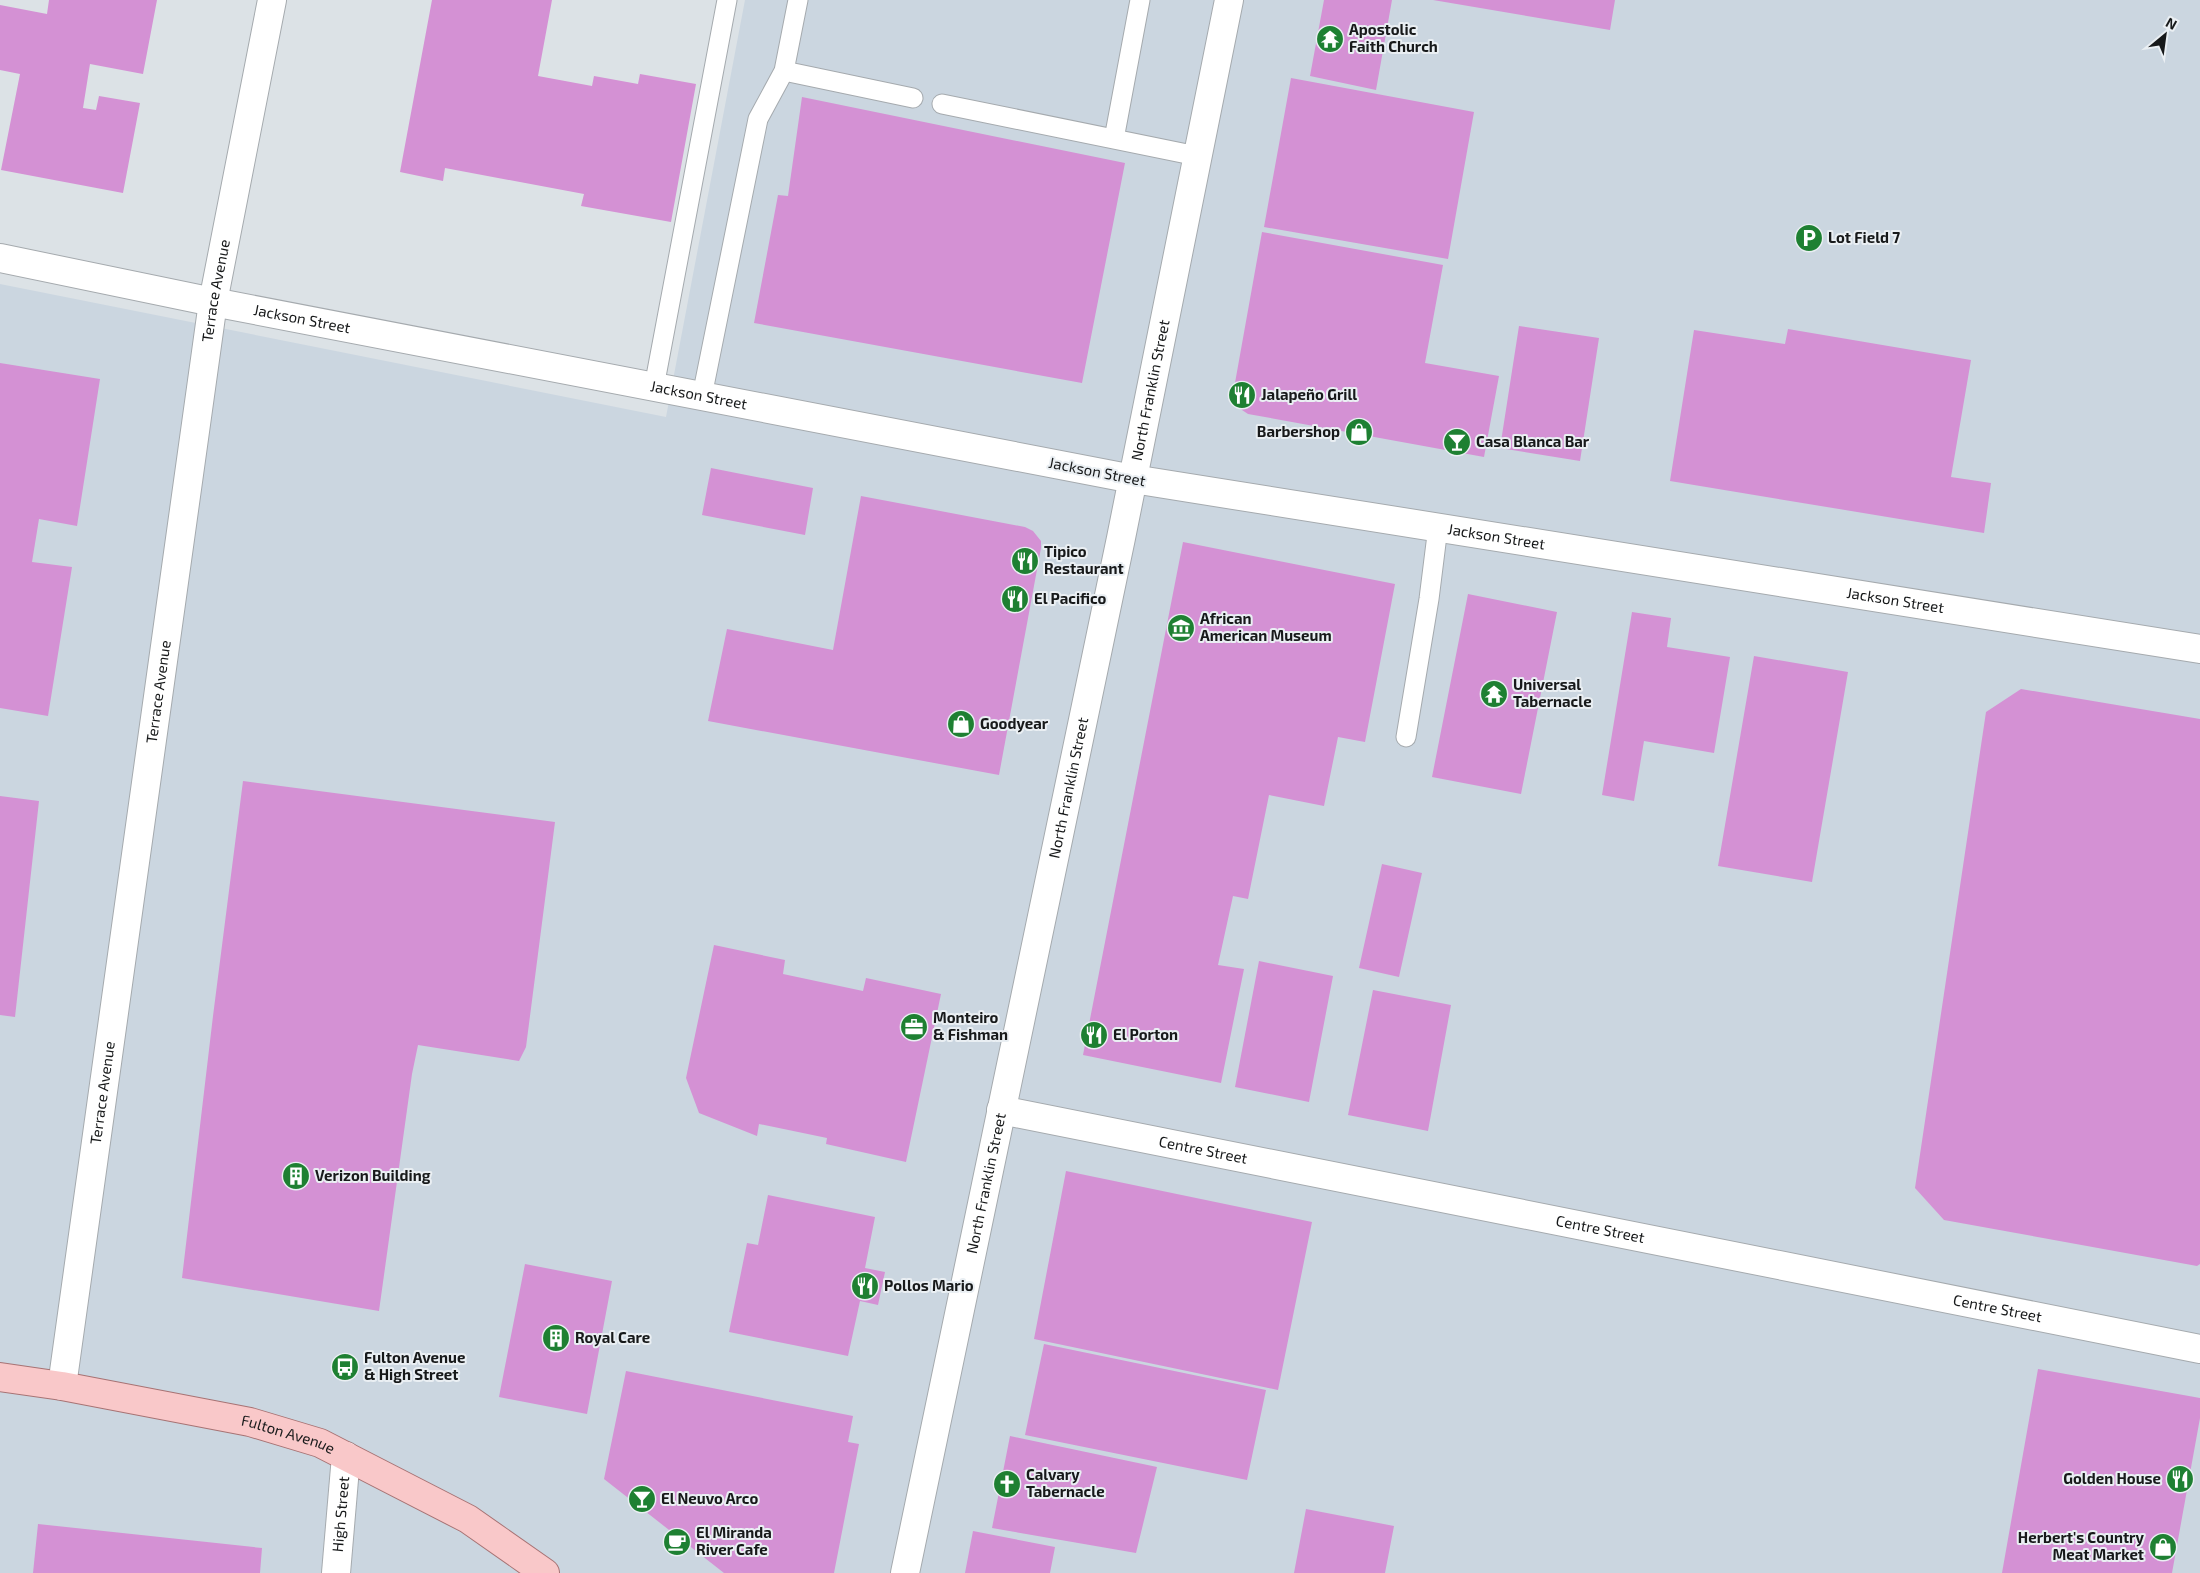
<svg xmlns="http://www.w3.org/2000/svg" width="2200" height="1573" font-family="'Exo 2',sans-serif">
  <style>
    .built { fill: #cbd6e0 }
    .building { fill: #d491d4 }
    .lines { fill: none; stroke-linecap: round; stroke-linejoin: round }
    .service-casing { stroke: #a5aaae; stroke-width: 21 }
    .minor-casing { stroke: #a5aaae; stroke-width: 30 }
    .tertiary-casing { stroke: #a5aaae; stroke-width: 30 }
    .secondary-casing { stroke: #a5aaae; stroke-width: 30 }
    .primary-casing { stroke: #a77374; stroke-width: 30 }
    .service { stroke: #fff; stroke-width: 19 }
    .minor { stroke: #fff; stroke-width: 28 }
    .tertiary { stroke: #fff; stroke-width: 28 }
    .secondary { stroke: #fff; stroke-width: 28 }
    .primary { stroke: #f9c8c9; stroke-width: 28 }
    .labels { text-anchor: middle; stroke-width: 4; stroke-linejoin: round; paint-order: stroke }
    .poi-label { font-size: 15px; font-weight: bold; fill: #17191a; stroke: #eaeff3; text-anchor: start }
    .street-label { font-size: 15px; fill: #17191a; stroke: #eaeff3 }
  </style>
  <rect width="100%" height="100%" fill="#dce2e6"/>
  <path class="built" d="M745 0H2200V1573H0V284L666 417Z"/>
  <path class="building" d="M49 0H157L143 74 90 64 83 108 96 110 99 96 140 103 123 193 1 170 20 74 0 70V5L47 14Z
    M432 0H552L538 76 592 86 594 76 638 84 640 74 696 84 671 222 581 206 584 194 445 168 443 181 400 172Z
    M1324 0H1392L1376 90 1310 76Z
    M1433 0H1615L1610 30Z
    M1291 78 1474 112 1448 259 1264 227Z
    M802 97 1125 163 1082 383 754 323 778 195 788 196Z
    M1262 232 1443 265 1425 363 1499 376 1484 457 1248 414 1242 410 1234 400 1233 394Z
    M1519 326 1599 338 1580 461 1500 448Z
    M1788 329 1971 360 1951 477 1991 483 1984 533 1670 481 1694 330 1785 344Z
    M0 363 100 379 77 526 39 519 32 562 72 567 48 716 0 708Z
    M711 468 813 488 805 535 702 515Z
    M861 496 1025 527 1033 531 1041 541V548L999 775 708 721 727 629 833 650Z
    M1183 542 1395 584 1365 742 1338 737 1324 806 1269 795 1248 899 1233 896 1218 965 1244 969 1221 1083 1083 1055Z
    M1468 594 1557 612 1521 794 1432 777Z
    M1632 612 1671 618 1667 647 1730 657 1714 753 1644 741 1634 801 1602 795Z
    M1754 656 1848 672 1812 882 1718 866Z
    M2021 689 2200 719V1264L2197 1266 1944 1220 1915 1188 1986 712Z
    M243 781 555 822 526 1047 519 1061 418 1045 412 1074 379 1311 182 1278 213 1016Z
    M0 796 39 801 15 1017 0 1015Z
    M1382 864 1422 873 1399 977 1359 968Z
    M714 945 785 960 783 974 863 991 866 978 941 994 906 1162 826 1144 827 1138 759 1124 757 1136 699 1113 686 1078Z
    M1259 961 1333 976 1309 1102 1235 1087Z
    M1373 990 1451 1005 1428 1131 1348 1115Z
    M1066 1171 1312 1222 1278 1390 1034 1339Z
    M768 1195 875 1217 865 1268 885 1272 878 1305 860 1301 848 1356 729 1332 747 1243 758 1245Z
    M525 1264 612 1281 587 1414 499 1397Z
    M1044 1344 1266 1390 1247 1480 1025 1435Z
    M2038 1369 2200 1398V1418L2172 1573H2002Z
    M626 1371 853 1416 848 1442 859 1444 834 1573H724L604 1479Z
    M1010 1436 1157 1467 1136 1553 992 1528Z
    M1306 1509 1394 1526 1385 1573H1294Z
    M38 1524 262 1548 260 1573H33Z
    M973 1531 1055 1547 1050 1573H965Z"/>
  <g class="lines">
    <g class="service-casing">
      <path id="service" d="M784 71 913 98
        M942 104 1197 156
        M1114 139 1140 0
        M654 387 727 0
        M702 396 758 119 784 71 798 0
        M1406 737 1429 599 1438 527"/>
    </g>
    <g class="minor-casing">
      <g id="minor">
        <path id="s1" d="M0 258 213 302 1133 479"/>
        <path id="s2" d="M1001 1110 2200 1349"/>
        <path id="s3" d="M62 1386 213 302 272 0"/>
        <path id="s4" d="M336 1573 346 1456"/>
      </g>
    </g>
    <g class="tertiary-casing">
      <g id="tertiary">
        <path id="s5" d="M1133 479 2200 649"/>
      </g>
    </g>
    <g class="secondary-casing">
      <g id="secondary">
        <path id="s6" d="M905 1573 1121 538 1229 0"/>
      </g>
    </g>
    <g class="primary-casing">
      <g id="primary">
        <path id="s7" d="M0 1377 62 1386 250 1422 320 1443 468 1519 545 1573"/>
      </g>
    </g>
    <use href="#service" class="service"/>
    <use href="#minor" class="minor"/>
    <use href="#tertiary" class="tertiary"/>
    <use href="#secondary" class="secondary"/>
    <use href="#primary" class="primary"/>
  </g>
  <defs>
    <g id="temple-disc" transform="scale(1.4375)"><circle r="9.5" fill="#1e8032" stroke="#eaeff3"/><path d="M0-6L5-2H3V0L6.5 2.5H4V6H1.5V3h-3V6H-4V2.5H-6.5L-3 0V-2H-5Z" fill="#fff"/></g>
    <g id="parking-disc" transform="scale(1.4375)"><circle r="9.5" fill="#1e8032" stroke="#eaeff3"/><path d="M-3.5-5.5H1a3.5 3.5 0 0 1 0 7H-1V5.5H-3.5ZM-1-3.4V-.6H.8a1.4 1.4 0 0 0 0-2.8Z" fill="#fff"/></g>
    <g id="restaurant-disc" transform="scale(1.4375)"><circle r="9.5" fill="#1e8032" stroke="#eaeff3"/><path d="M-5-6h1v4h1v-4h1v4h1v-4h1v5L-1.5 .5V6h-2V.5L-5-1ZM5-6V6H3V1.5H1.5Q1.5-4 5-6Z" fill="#fff"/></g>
    <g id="shop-disc" transform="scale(1.4375)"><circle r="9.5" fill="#1e8032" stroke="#eaeff3"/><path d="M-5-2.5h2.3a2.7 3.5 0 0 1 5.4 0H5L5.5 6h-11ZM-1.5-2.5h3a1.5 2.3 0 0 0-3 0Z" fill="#fff"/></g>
    <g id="bar-disc" transform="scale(1.4375)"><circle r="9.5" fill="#1e8032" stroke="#eaeff3"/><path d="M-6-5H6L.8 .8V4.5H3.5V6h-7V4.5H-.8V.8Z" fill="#fff"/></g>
    <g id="museum-disc" transform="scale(1.4375)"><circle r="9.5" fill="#1e8032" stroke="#eaeff3"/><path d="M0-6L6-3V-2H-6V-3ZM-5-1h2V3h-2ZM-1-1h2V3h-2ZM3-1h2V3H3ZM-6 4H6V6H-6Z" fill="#fff"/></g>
    <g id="office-disc" transform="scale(1.4375)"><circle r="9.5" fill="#1e8032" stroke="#eaeff3"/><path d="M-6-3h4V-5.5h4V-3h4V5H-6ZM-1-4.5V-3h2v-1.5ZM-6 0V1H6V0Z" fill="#fff"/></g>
    <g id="building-disc" transform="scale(1.4375)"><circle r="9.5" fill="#1e8032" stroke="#eaeff3"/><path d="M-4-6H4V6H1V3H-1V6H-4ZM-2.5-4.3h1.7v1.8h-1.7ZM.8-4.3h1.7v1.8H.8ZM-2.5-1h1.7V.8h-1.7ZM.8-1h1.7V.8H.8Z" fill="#fff"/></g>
    <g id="bus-disc" transform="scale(1.4375)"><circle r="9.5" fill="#1e8032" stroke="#eaeff3"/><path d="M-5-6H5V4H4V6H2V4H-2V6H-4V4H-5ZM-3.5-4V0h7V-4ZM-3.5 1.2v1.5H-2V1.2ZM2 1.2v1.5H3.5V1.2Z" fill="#fff"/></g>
    <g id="church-disc" transform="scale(1.4375)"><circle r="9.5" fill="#1e8032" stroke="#eaeff3"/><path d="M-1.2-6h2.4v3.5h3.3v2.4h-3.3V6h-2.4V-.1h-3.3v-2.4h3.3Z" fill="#fff"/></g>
    <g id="cafe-disc" transform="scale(1.4375)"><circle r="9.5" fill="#1e8032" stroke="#eaeff3"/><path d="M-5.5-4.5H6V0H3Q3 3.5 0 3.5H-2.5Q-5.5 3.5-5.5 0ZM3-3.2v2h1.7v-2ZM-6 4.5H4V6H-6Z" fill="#fff"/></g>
  </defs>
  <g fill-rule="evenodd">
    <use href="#temple-disc" x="1330" y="39"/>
    <use href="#parking-disc" x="1809" y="238"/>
    <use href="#restaurant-disc" x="1242" y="395"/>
    <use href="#shop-disc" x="1359" y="432"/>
    <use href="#bar-disc" x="1457" y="442"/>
    <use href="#restaurant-disc" x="1025" y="561"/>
    <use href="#restaurant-disc" x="1015" y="599"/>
    <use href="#museum-disc" x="1181" y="628"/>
    <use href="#temple-disc" x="1494" y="694"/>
    <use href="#shop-disc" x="961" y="724"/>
    <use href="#office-disc" x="914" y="1027"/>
    <use href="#restaurant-disc" x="1094" y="1035"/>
    <use href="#building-disc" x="296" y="1176"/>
    <use href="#restaurant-disc" x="865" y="1286"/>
    <use href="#building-disc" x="556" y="1338"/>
    <use href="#bus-disc" x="345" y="1367"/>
    <use href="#restaurant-disc" x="2180" y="1479"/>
    <use href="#church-disc" x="1007" y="1484"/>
    <use href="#bar-disc" x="642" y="1499"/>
    <use href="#cafe-disc" x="677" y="1542"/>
    <use href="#shop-disc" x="2163" y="1547"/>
  </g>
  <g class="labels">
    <g class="poi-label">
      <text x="1349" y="35">Apostolic<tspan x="1349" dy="17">Faith Church</tspan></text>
      <text x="1828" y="243">Lot Field 7</text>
      <text x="1261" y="400">Jalapeño Grill</text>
      <text x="1340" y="437" text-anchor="end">Barbershop</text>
      <text x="1476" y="447">Casa Blanca Bar</text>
      <text x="1044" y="557">Tipico<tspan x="1044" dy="17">Restaurant</tspan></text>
      <text x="1034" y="604">El Pacifico</text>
      <text x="1200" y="624">African<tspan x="1200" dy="17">American Museum</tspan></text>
      <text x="1513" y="690">Universal<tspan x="1513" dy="17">Tabernacle</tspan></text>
      <text x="980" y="729">Goodyear</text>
      <text x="933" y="1023">Monteiro<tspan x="933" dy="17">&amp; Fishman</tspan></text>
      <text x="1113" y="1040">El Porton</text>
      <text x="315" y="1181">Verizon Building</text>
      <text x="884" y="1291">Pollos Mario</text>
      <text x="575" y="1343">Royal Care</text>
      <text x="364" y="1363">Fulton Avenue<tspan x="364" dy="17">&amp; High Street</tspan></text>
      <text x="1026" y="1480">Calvary<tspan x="1026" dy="17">Tabernacle</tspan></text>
      <text x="2161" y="1484" text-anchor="end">Golden House</text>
      <text x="661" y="1504">El Neuvo Arco</text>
      <text x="696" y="1538">El Miranda<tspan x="696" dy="17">River Cafe</tspan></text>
      <text x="2144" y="1543" text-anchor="end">Herbert's Country<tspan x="2144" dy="17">Meat Market</tspan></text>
    </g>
    <g class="street-label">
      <text dy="5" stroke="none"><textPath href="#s3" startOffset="1106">Terrace Avenue</textPath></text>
      <text dy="5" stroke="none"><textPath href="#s1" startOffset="308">Jackson Street</textPath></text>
      <text dy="5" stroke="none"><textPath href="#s6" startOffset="1208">North Franklin Street</textPath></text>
      <text dy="5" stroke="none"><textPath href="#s1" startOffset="712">Jackson Street</textPath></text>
      <text transform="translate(1097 472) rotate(11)" y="5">Jackson Street</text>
      <text dy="5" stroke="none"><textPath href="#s5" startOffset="368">Jackson Street</textPath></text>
      <text dy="5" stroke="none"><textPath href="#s5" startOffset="772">Jackson Street</textPath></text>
      <text dy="5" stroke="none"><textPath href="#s3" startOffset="701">Terrace Avenue</textPath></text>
      <text dy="5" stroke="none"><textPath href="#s6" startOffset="802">North Franklin Street</textPath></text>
      <text dy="5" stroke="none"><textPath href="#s3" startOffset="296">Terrace Avenue</textPath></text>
      <text dy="5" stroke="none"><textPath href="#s2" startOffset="206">Centre Street</textPath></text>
      <text dy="5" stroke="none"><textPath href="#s6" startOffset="398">North Franklin Street</textPath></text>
      <text dy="5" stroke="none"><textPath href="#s2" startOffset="611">Centre Street</textPath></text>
      <text dy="5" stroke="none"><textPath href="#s2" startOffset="1016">Centre Street</textPath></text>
      <text dy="5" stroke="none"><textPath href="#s7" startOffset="294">Fulton Avenue</textPath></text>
      <text dy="5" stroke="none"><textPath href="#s4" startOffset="59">High Street</textPath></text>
    </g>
  </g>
  <g transform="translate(2165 35) rotate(29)" stroke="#eaeff3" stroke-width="4" paint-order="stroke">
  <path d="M0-4L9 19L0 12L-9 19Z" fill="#17191a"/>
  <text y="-8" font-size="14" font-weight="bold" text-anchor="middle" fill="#17191a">N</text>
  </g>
</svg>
